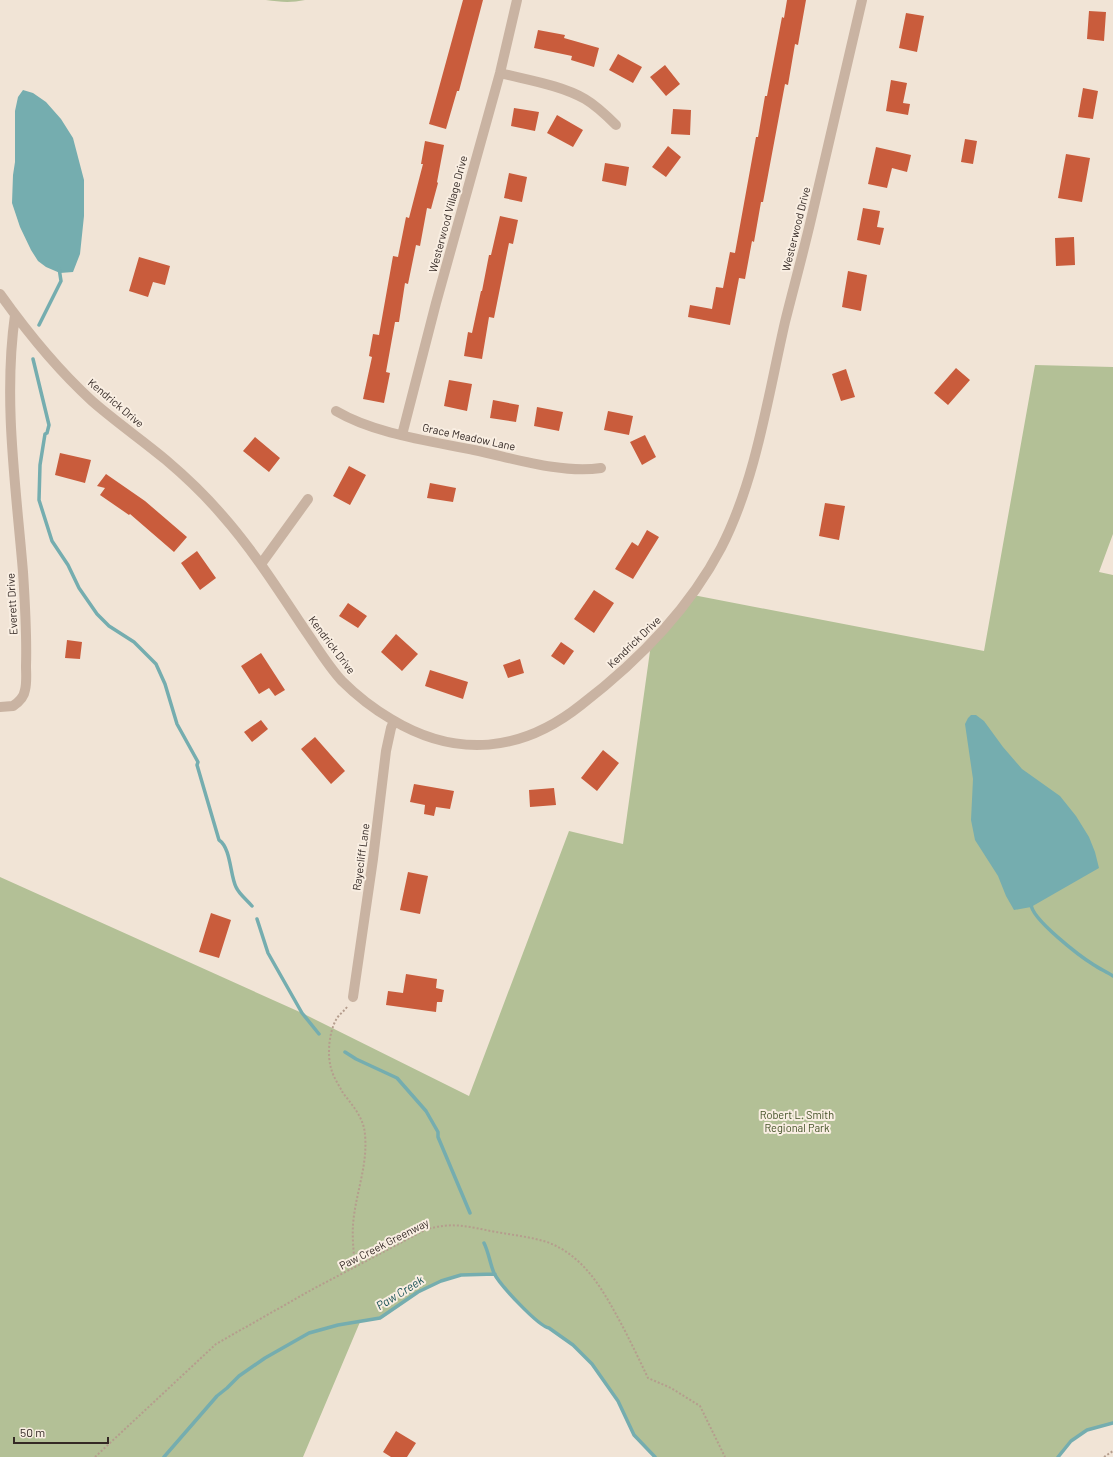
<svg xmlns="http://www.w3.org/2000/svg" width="1113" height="1457" font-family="Barlow,sans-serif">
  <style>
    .green { fill: #b3c096 }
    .water { fill: #75adaf }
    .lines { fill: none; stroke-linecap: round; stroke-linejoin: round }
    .stream { stroke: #75adaf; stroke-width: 3.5 }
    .building { fill: #c95c3c }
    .path { stroke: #b59d8d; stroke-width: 2; stroke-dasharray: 2 2; stroke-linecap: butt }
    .street { stroke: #c9b3a2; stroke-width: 10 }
    .labels { text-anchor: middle; stroke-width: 4; stroke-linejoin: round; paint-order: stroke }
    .street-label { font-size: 11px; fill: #342925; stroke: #f9eee2 }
    .park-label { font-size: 11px; fill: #445228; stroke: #f9eee2 }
    .water-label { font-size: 12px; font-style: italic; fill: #1a5356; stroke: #f9eee2 }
  </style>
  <rect width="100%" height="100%" fill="#f1e4d6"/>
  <path class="green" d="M266 0H305C291 3 280 2 266 0Z
    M1035 365 1113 367V534L1099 572 1113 575V1423L1087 1430 1071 1441 1058 1457H655L634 1435 618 1401 592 1364 573 1345 549 1328C533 1325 506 1287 495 1274L461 1275 441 1281 418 1292 380 1318 360 1322 303 1457H0V877L302 1013 469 1096 569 831 623 844 651 644 693 595 984 651Z"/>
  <path class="water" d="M23 90 33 93 46 102 61 119 73 138 84 180V216L80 254 73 272 60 273 46 267 38 261 31 250 20 227 12 203 13 175 15 162V111L18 97Z
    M971 715H976L984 721 1003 747 1022 769 1060 796 1076 816 1089 837 1095 852 1099 868 1031 907 1014 910 1006 896 998 876 975 840 971 820 973 779 965 724 968 718Z"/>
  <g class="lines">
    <path class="stream" d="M39 325 61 281 59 268
      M33 359 49 425 47 433 45 434 40 465 39 500 52 541 68 565 79 588 97 614 109 626 134 642 156 664 165 684 177 724 198 762 197 765 219 840C231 848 230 875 236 887 239 894 247 900 252 906
      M1031 904C1031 919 1081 957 1094 965 1100 969 1107 972 1113 976
      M257 919 268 953 302 1013 319 1034
      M345 1052 356 1059 397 1078 426 1111 438 1132V1137L470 1213
      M484 1243C489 1253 490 1264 494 1273 499 1284 538 1326 549 1328L573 1345 592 1364 618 1401 634 1435 655 1457
      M164 1457 217 1396 227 1388 239 1376 265 1358 309 1333 338 1325 380 1318 418 1292 441 1281 461 1275 495 1274
      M1058 1457 1071 1441 1087 1430 1113 1423"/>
  </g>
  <path class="building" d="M463 0H483L459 91H457L446 129 429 124Z
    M787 0H806L798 45 795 44 788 85 785 84 763 202H761L754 242 752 241 745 279 739 278 730 325 688 317 690 305 712 309 716 287 723 288 730 252 735 253 756 137H758L765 96H767L782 17 784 18Z
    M1089 11 1106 12 1104 41 1087 39Z
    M906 13 924 16 917 52 899 48Z
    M538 30 565 35 564 38 599 48 594 67 571 60 572 56 534 48Z
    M618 54 642 67 633 83 609 70Z
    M665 65 680 84 666 96 650 77Z
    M891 80 907 83 903 103 910 104 908 115 886 111Z
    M1083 88 1098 91 1093 119 1078 117Z
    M514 108 539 112 535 131 511 126Z
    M673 109 691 110 690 135 671 134Z
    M557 115 583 130 573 147 547 133Z
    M965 139 977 141 973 164 961 162Z
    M425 141 444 145 437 182 438 183 431 209 427 208 420 246 416 245 408 284 405 283 399 322H395L386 372 390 373 384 403 363 399 372 357 369 356 373 334 379 335 393 256 398 257 406 217 409 218 423 164H421Z
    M668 146 681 157 666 177 652 167Z
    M876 147 911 155 907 172 892 168 887 188 868 184Z
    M1066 154 1090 158 1082 202 1058 198Z
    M605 163 629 167 626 186 602 181Z
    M509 173 527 177 522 202 504 198Z
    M863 208 880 211 877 227 884 228 880 245 857 240Z
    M500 216 518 220 513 244 509 243 494 318 489 317 482 359 464 356 468 332 472 333 481 291H482L489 255H491Z
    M1074 237 1075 265 1056 266 1055 238Z
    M139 257 170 266 165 285 153 282 148 297 129 291Z
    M848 271 867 275 861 311 842 307Z
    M956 368 970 380 948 405 934 393Z
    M846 369 855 397 841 401 832 374Z
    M449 380 472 384 467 411 444 406Z
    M493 400 519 405 516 422 490 418Z
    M537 407 563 412 559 431 534 426Z
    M608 411 633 416 629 435 604 430Z
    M645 435 656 457 642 465 630 442Z
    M255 437 280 458 269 472 243 451Z
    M60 453 91 460 85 483 55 475Z
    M349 466 366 475 350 505 333 496Z
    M106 474 145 501 187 537 174 552 130 514 129 515 100 495 105 488 97 486Z
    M430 483 456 488 453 502 427 498Z
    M825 503 845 506 839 540 819 536Z
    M647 530 659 537 633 579 615 569 632 542 638 546Z
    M197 551 216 578 200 590 181 563Z
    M594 590 614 603 594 633 574 619Z
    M348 603 367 616 358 628 339 616Z
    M396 634 418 654 402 671 381 652Z
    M67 640 82 642 80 659 65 658Z
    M561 642 574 651 564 665 551 656Z
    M261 653 285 690 275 696 269 688 259 694 241 666Z
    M520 659 524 673 508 678 503 665Z
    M430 670 468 682 463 699 425 686Z
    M261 720 268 729 252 742 244 732Z
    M315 737 345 771 331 784 301 749Z
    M603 750 619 763 597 791 581 778Z
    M414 784 454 791 450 809 436 807 434 816 424 814 425 805 410 802Z
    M554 788 556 805 530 807 529 790Z
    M408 872 428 876 420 914 400 910Z
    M211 913 231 920 219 958 199 952Z
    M406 974 437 979 436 988 444 990 442 1002H437L436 1012 386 1005 388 991 403 993Z
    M396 1431 416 1443 407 1457H391L383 1452Z"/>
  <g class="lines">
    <path class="path" d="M347 1007C344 1011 340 1014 337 1018 329 1031 327 1054 331 1068 333 1077 339 1085 343 1093 353 1106 364 1118 365 1135 368 1166 355 1195 353 1225 352 1239 354 1254 355 1268
      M95 1457 216 1344 313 1289 425 1230C452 1221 469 1227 496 1232 513 1235 531 1237 547 1242 582 1255 600 1285 617 1316 628 1336 638 1357 648 1378L671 1388 700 1406 725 1457
      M1104 1457 1113 1451"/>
    <path class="street" d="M500 73C527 80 561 85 585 99 597 106 606 115 616 125
      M0 294C27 332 58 370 92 401 116 422 142 440 166 460 186 477 205 495 222 515 253 550 279 591 305 630 317 647 328 666 342 681 356 695 374 709 391 719 457 759 522 752 581 705 637 662 688 611 721 548 756 480 768 396 785 322 794 286 804 250 812 215 829 143 845 72 862 0
      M336 411C375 434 430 441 474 450 513 458 561 474 601 468
      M402 435 436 303 500 73 517 0
      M261 564 308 499
      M0 707 13 706C19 702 24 697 25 690 27 682 26 673 26 666 27 634 25 603 23 572 16 487 3 400 15 315
      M353 997 373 859 386 751 391 728 394 721"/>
  </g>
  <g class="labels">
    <g class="street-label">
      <text transform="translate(448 214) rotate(-75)" y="4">Westerwood Village Drive</text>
      <text transform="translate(796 229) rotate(-76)" y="4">Westerwood Drive</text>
      <text transform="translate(116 403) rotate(40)" y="4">Kendrick Drive</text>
      <text transform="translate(469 437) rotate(12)" y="4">Grace Meadow Lane</text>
      <text transform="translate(12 604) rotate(-93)" y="4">Everett Drive</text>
      <text transform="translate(634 642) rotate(-44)" y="4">Kendrick Drive</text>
      <text transform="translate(332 645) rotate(53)" y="4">Kendrick Drive</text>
      <text transform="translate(361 857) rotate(-82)" y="4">Rayecliff Lane</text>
      <text transform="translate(384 1244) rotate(-27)" y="4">Paw Creek Greenway</text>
    </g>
    <g class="park-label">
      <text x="797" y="1119">Robert L. Smith<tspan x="797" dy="13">Regional Park</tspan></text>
    </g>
    <g class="water-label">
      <text transform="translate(400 1293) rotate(-32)" y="4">Paw Creek</text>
    </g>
  </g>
  <path d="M14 1437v6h94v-6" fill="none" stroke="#342925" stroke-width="2"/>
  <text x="20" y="1437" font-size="12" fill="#342925" stroke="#f9eee2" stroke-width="3" paint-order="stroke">50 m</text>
</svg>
